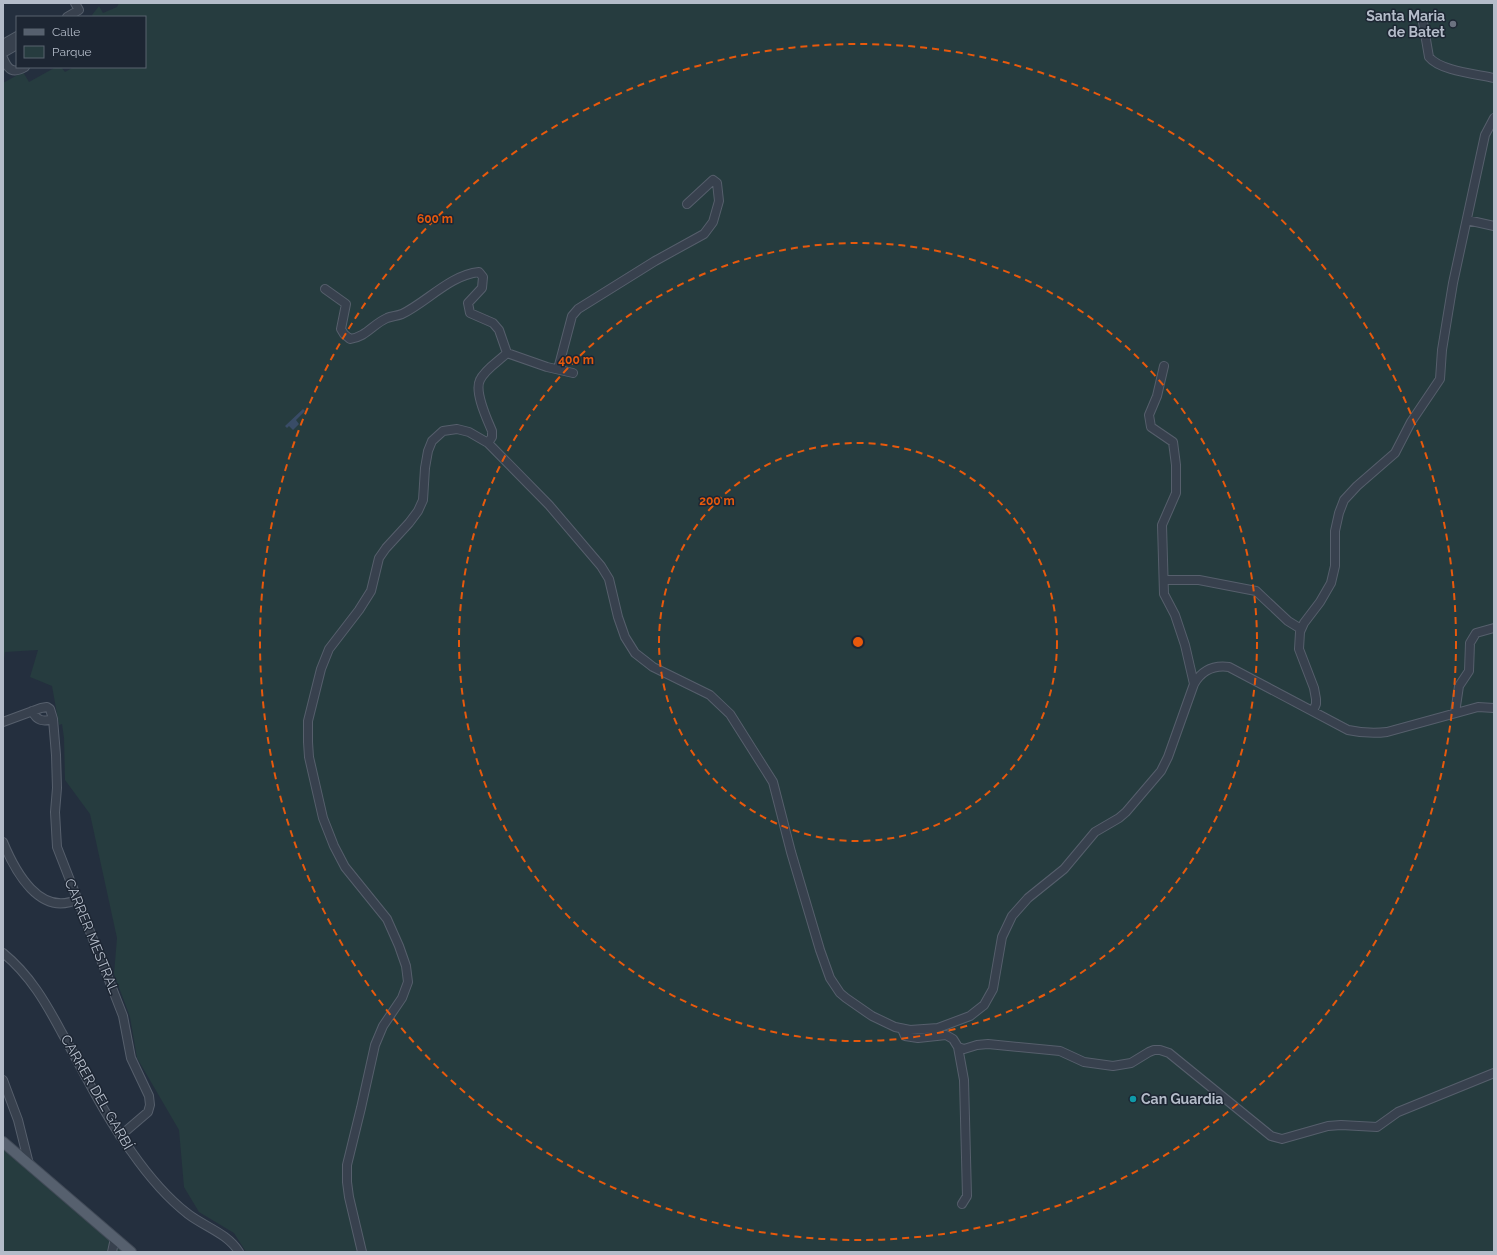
<svg xmlns="http://www.w3.org/2000/svg" width="1497" height="1255" font-family="Raleway,sans-serif">
  <style>
    .green { fill: #263c3f }
    .water { fill: #394c67 }
    .lines { fill: none; stroke-linecap: round; stroke-linejoin: round }
    .minor-casing { stroke: #565f6c; stroke-width: 10 }
    .major-casing { stroke: #414a57; stroke-width: 12 }
    .minor { stroke: #38414e; stroke-width: 8 }
    .major { stroke: #56606e; stroke-width: 10 }
    .ring { fill: none; stroke: #e8590c; stroke-width: 2; stroke-dasharray: 7 5 }
    .worship-dot { fill: #6b7280; stroke: #1d2633; stroke-width: 1.5 }
    .culture-dot { fill: #0f9aa8; stroke: #1d2633; stroke-width: 1.5 }
    .labels { text-anchor: middle; stroke-width: 3; stroke-linejoin: round; paint-order: stroke }
    .poi-label { font-size: 14px; font-weight: bold; fill: #b4bcc9; stroke: #1d2633; text-anchor: end }
    .street-label { font-size: 14px; fill: #b4bcc9; stroke: #1d2633 }
    .centre { fill: #e8590c; stroke: #1d2633; stroke-width: 2 }
    .ring-label { font-size: 12px; text-anchor: middle; font-weight: bold; fill: #e8590c; stroke: #1d2633; stroke-width: 3; stroke-linejoin: round; paint-order: stroke }
  </style>
  <rect width="100%" height="100%" fill="#242f3e"/>
  <path class="green" d="M119 3H1494V1252H246L234 1233 199 1212 184 1187 179 1130 137 1058 130 1017 114 974 117 938 90 814 65 780 64 738 62 724 59 725 52 686 30 677 38 650 5 652 3 666V83L23 72 29 82 56 67H61L65 72 74 67H145V17H93L92 15 99 6 103 13 117 7Z
    M3 1148 123 1252H3Z"/>
  <path class="water" d="M303 409 305 411 296 420 299 424 293 430 289 426 287 428 285 426Z"/>
  <g class="lines">
    <g class="minor-casing">
      <path id="minor" d="M67 17 79 10 75 3
        M1423 22 1429 57C1440 71 1477 74 1494 78
        M3 44 17 36
        M3 53 17 45
        M3 58C8 70 13 74 25 67
        M1467 220 1494 226
        M325 289 346 304 341 329 344 334 350 339C366 337 373 324 387 318 392 316 397 316 402 314 427 302 450 275 479 272L483 277 482 288 468 303 470 313 493 323 499 330 507 353 547 367 573 373
        M1164 366 1157 396 1149 415 1151 427 1173 442 1176 465V493L1162 525 1164 594 1175 615 1185 645 1194 684
        M558 369 572 316 578 309 655 261 704 234 713 222 719 201 717 183 713 180 687 204
        M488 443 492 437V431C487 419 474 392 480 380 485 369 499 361 507 353
        M1164 580H1199L1256 591 1288 621 1301 629
        M1313 711 1316 704V699L1314 688 1299 649 1300 632 1304 623 1320 602 1331 583 1335 566V531L1339 513 1344 500 1357 486 1395 453 1411 422 1440 379 1442 350 1453 283 1485 135 1494 118
        M1455 713 1459 686 1469 671 1470 643 1476 633 1494 628
        M53 719 56 755 57 788 55 812 57 847 123 1016 131 1058 149 1096 150 1105 148 1112 120 1136
        M3 722 41 708 47 707 50 709 53 719C43 722 37 721 32 711
        M3 842C15 871 40 918 78 899
        M3 953C30 975 46 1003 62 1033 84 1072 104 1115 131 1151 147 1174 166 1197 188 1214 205 1227 227 1233 239 1252
        M902 1029 905 1036 918 1038 946 1035 953 1039 958 1047 964 1049 977 1045 988 1044 1060 1051 1084 1062 1113 1066 1131 1063 1149 1052 1154 1050H1160L1169 1053 1271 1136 1282 1139 1328 1126 1341 1125 1377 1127 1398 1112 1494 1073
        M958 1047 964 1080 967 1196 962 1204
        M3 1080 18 1120 29 1164
        M112 1252 115 1238
        M362 1252 349 1197 347 1182V1165L361 1108 375 1045 383 1026 402 998 408 982 406 966 399 946 387 919 345 867 334 846 323 818 309 757 308 742V721L321 669 329 649 359 610 371 591 379 558 386 548 409 523 418 511 423 500 425 468 428 451 432 441 443 431 457 429 469 432 488 443 549 505 601 566 609 579 618 617 625 637 635 653 653 667 710 695 730 714 773 782 791 852 820 950 830 978 840 993 846 998 872 1016 895 1027 910 1030 938 1028 970 1016 984 1005 993 989 1002 937 1012 916 1028 898 1064 869 1095 832 1119 818 1126 812 1161 771 1168 757 1194 684C1202 670 1214 665 1229 667L1348 730C1362 733 1372 734 1387 732L1478 707 1494 708"/>
    </g>
    <g class="major-casing">
      <path id="major" d="M3 1142 131 1252"/>
    </g>
    <use href="#minor" class="minor"/>
    <use href="#major" class="major"/>
  </g>
  <g class="ring">
    <circle cx="858" cy="642" r="199"/>
    <circle cx="858" cy="642" r="399"/>
    <circle cx="858" cy="642" r="598"/>
  </g>
  <circle class="worship-dot" cx="1453" cy="24" r="4"/>
  <circle class="culture-dot" cx="1133" cy="1099" r="4"/>
  <g class="labels">
    <g class="poi-label">
      <text x="1445" y="21">Santa Maria<tspan x="1445" dy="16">de Batet</tspan></text>
      <text x="1141" y="1104" text-anchor="start">Can Guardia</text>
    </g>
    <g class="street-label">
      <text transform="translate(92 936) rotate(68)" y="5">CARRER MESTRAL</text>
      <text transform="translate(97 1092) rotate(60)" y="5">CARRER DEL GARBÍ</text>
    </g>
  </g>
  <circle cx="858" cy="642" r="6" class="centre"/>
  <g class="ring-label">
    <text x="435" y="223">600 m</text>
    <text x="576" y="364">400 m</text>
    <text x="717" y="505">200 m</text>
  </g>
  <rect width="1497" height="1255" fill="none" stroke="#b4bcc9" stroke-width="8"/>
  <rect x="16" y="16" width="130" height="52" fill="#1d2633" stroke="#59626f"/>
  <rect x="24" y="29" width="20" height="6" fill="#56606e" stroke="#59626f"/>
  <text x="52" y="36" font-size="12" fill="#b4bcc9">Calle</text>
  <rect x="24" y="46" width="20" height="12" fill="#263c3f" stroke="#59626f"/>
  <text x="52" y="56" font-size="12" fill="#b4bcc9">Parque</text>
</svg>
